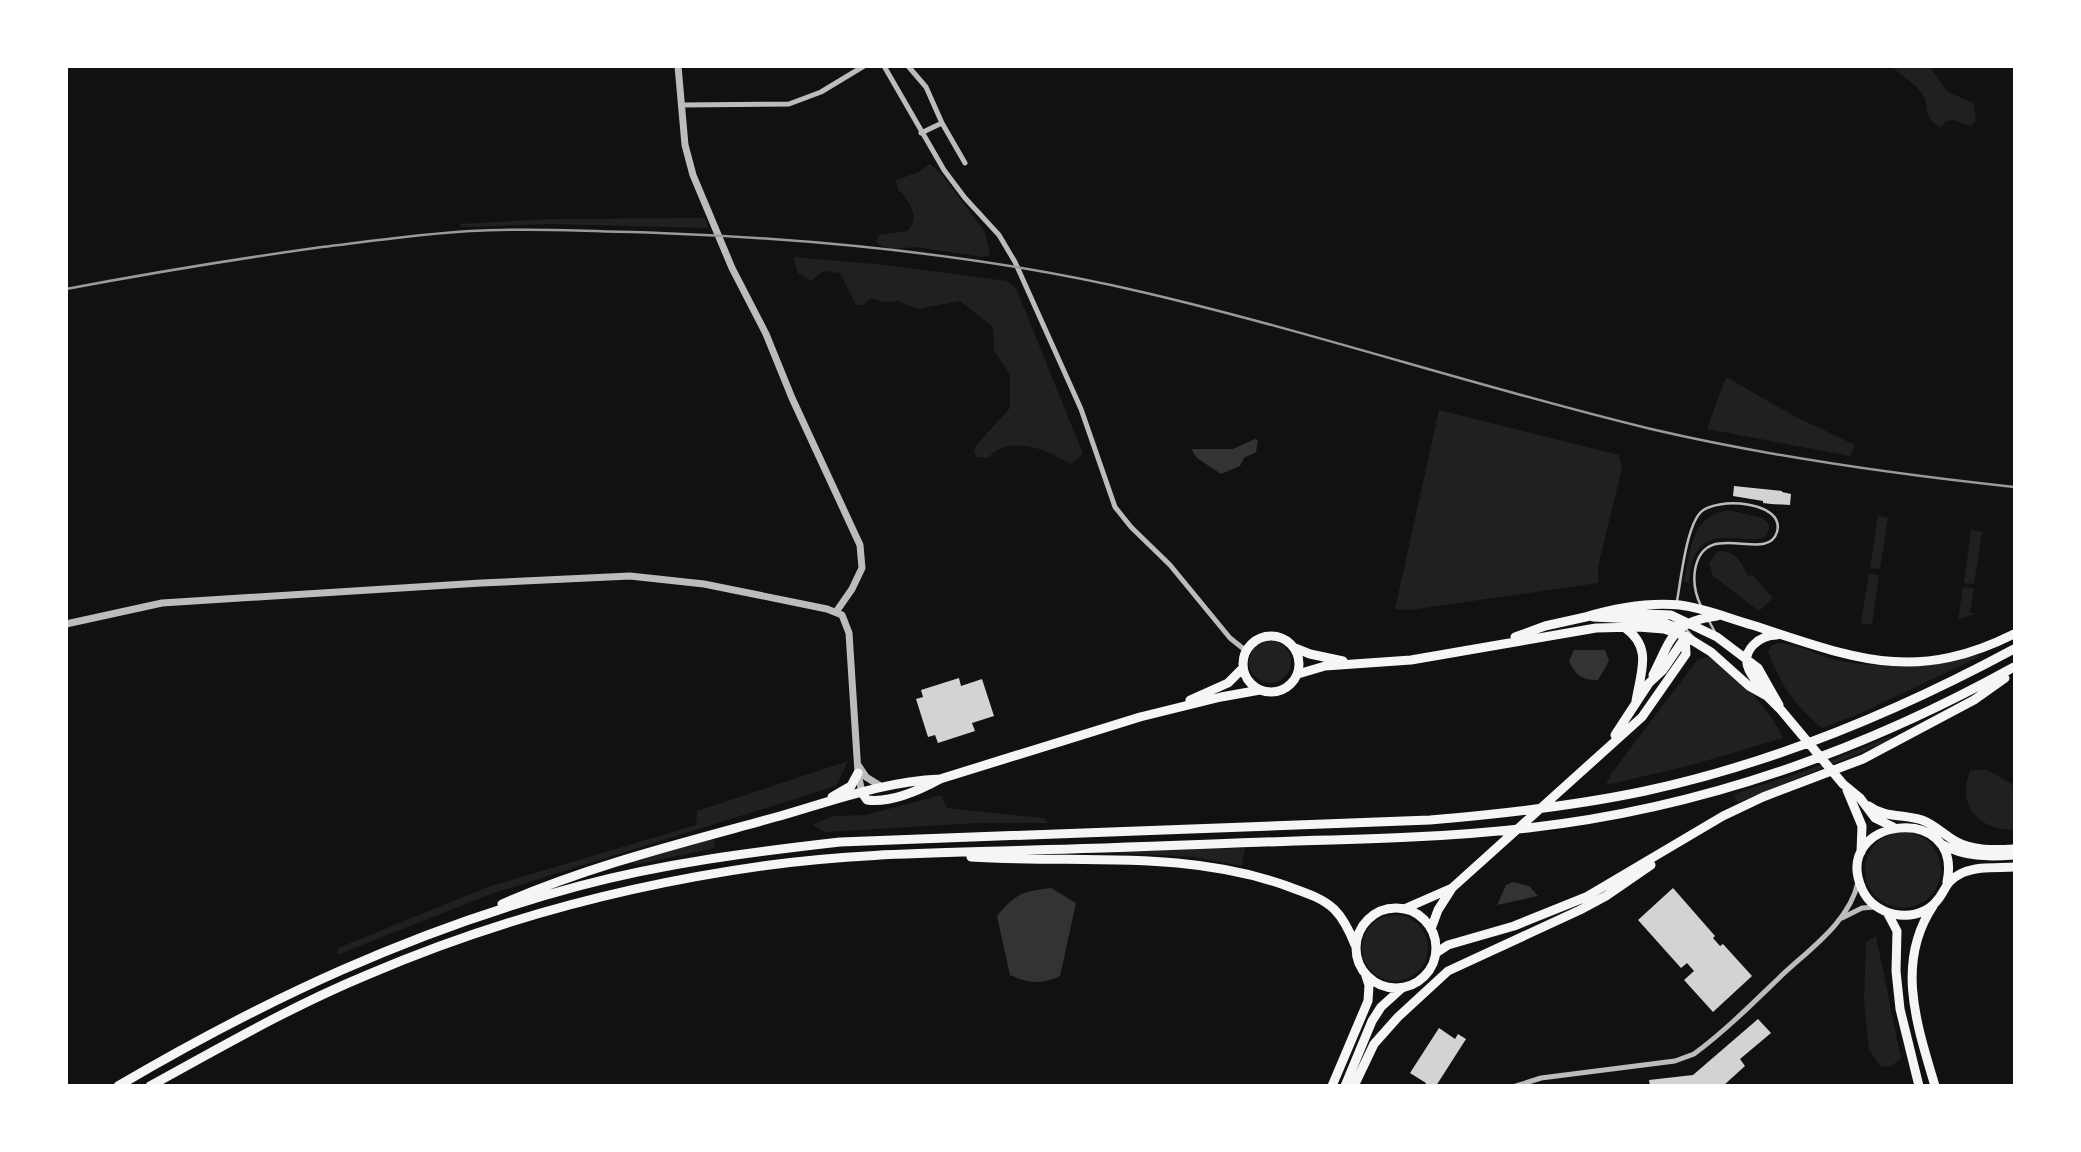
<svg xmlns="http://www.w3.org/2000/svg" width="2081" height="1152" font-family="'Work Sans',sans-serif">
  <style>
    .green { fill: #202020 }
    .water { fill: #333 }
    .building { fill: #d3d3d3 }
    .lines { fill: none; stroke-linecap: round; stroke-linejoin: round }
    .service { stroke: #bcbcbc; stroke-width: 2.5 }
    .minor { stroke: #bcbcbc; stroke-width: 5 }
    .tertiary { stroke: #bcbcbc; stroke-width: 7 }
    .trunk { stroke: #f5f5f5; stroke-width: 9 }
    .rail { stroke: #9a9a9a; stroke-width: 2.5 }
  </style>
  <rect width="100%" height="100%" fill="#111"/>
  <path class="green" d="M1891 67H1930L1947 91 1974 104 1976 121 1971 126 1953 120 1946 121 1941 128C1920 114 1931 108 1922 93 1918 87 1897 70 1891 67Z
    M930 164 942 175 985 232 990 255 982 257 916 247 892 249 879 245 876 241 880 235 907 231C920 219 911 204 901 192L898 191 896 180 919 172Z
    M705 218 708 228 552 224 461 227 460 224 551 219Z
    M793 257 885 265 1007 281 1016 288 1083 454 1071 464C1047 450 1010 433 988 458L977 457 974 451 977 444 1010 408V374L994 351 993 327 960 301 917 309 899 301 885 302 870 298 863 305H856L840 273 823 271 811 281 798 273Z
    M1726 377 1794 416 1855 445 1850 456 1707 429Z
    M1439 410 1619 455 1622 469 1598 566V583L1410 610 1395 609Z
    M1728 510 1763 518 1769 525C1769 557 1718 521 1698 550 1691 559 1690 572 1689 583L1684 582C1690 551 1691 516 1728 510Z
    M1878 516 1888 518 1880 569 1870 568Z
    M1971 530 1982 532 1974 584 1964 583Z
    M1718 551C1737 551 1740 561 1748 576L1753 575 1773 598 1759 611 1713 576 1709 563Z
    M1869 573 1879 575 1872 625 1861 623Z
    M1963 587 1974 588 1970 613 1976 614 1958 619Z
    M1249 662a21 21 0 1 1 42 0a21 21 0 1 1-42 0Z
    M1778 643C1799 644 1816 655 1836 660 1884 670 1930 667 1977 654L1979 657 1861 713 1822 728C1796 707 1780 684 1768 652L1771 646Z
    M1710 657C1739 675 1768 707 1783 738L1688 766 1606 785 1611 774 1698 659Z
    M1891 736 1892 740 1737 803 1734 794 1805 771Z
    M848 761 836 786 488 895 337 955 338 948 488 887 696 825 697 811Z
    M1985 769 2014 785V830C1979 830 1956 806 1970 771Z
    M941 795 947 808 1043 818 1048 823H978L825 832 812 825 833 816 866 815Z
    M1865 870a38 38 0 1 1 76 0a38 38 0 1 1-76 0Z
    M713 836 715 848 635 865 632 862 634 860Z
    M1245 848 1242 866 1194 857 1117 853V851Z
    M1362 948a33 33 0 1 1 66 0a33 33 0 1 1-66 0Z
    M1876 936 1901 1059 1889 1067 1880 1066 1869 1050 1864 1001 1866 942Z"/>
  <path class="water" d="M1255 439 1258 440 1256 452 1244 458 1240 466 1221 474 1197 458 1191 449H1233Z
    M1574 650H1605L1609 661 1598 680C1582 680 1576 676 1569 661Z
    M1513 882 1529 886 1538 896 1497 905 1506 885Z
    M1051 888 1076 903 1060 976C1041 985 1028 983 1010 975L997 916C1015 894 1023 891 1051 888Z"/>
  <path class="building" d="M1734 486 1782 491V492L1791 494 1790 505 1771 504 1763 503V501L1733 496Z
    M959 678 961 686 982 679 994 716 972 723 975 731 938 743 935 735 928 737 916 699 923 697 921 690Z
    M1673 888 1715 936 1713 938 1720 946 1723 944 1752 976 1713 1012 1684 980 1694 971 1687 963 1681 968 1638 920Z
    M1758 1019 1771 1033 1740 1059 1745 1066 1723 1086H1650L1649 1080 1693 1075Z
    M1439 1028 1455 1039 1458 1034 1466 1039 1436 1086H1424L1426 1083 1410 1073Z"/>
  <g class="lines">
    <path class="service" d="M1677 601C1681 579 1686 529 1700 513 1715 496 1786 501 1777 532 1767 565 1704 516 1695 570 1693 583 1695 594 1701 606
      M1709 621 1716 634
      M1684 627 1694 638"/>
    <path class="minor" d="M884 66 944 170 965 198 999 235 1015 262 1081 409 1115 507 1131 527 1170 565 1230 638 1245 650
      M908 66 926 87 942 123 965 163
      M682 105 789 104 821 92 864 66
      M921 133 942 123
      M1842 918 1862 908 1875 907
      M1516 1086 1541 1078 1675 1061 1694 1054C1725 1031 1752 1004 1780 977 1807 951 1850 922 1858 882"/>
    <path class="tertiary" d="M678 66 685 145 693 175 732 268 766 334 792 398 860 545 862 568 852 589 836 612
      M66 624 162 603 481 583 630 576 704 584 827 609 842 615 849 633 858 773 862 793
      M858 765 866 777 882 787"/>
    <path class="trunk" d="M1621 613 1671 615 1717 637 1758 668 1779 705
      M1585 617C1615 608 1648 602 1680 605 1704 608 1728 618 1752 625 1852 657 1912 685 2014 634
      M1593 617 1654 620 1679 628
      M1624 627C1653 647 1641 671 1636 701
      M1243 664a28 28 0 1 1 56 0a28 28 0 1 1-56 0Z
      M1515 637 1545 626 1590 616
      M1295 648 1310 654 1343 661
      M1298 674 1325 666 1411 660 1596 628 1638 627 1664 629 1685 636 1711 652 1749 686 1767 696 1781 710 1843 784 1860 798 1875 818 1893 827
      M1653 675C1672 637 1672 622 1717 616
      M1766 695C1760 687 1753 678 1749 670 1740 650 1760 635 1777 635
      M1190 700 1228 683 1243 668
      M1615 735 1649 683 1663 670 1686 636
      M1847 790 1862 826 1861 852
      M862 793 867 800C890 803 920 790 940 779L1140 717 1221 697 1260 690
      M832 797 851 786 858 773
      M1869 806C1885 818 1903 814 1922 820 1935 825 1943 834 1955 841 1972 851 1995 850 2014 849
      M1941 844C1965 857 1988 857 2014 855
      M971 857C1077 864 1184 849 1287 886 1303 892 1321 897 1334 909 1344 919 1350 932 1355 945
      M1947 882C1964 801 1830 817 1862 889 1873 915 1912 925 1934 904 1947 892 1942 883 1962 873 1978 866 1997 868 2014 867
      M502 904C591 865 686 842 780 816 832 801 886 781 940 779
      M1933 906C1895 963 1917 1025 1935 1086
      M1356 948a40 40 0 1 1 80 0a40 40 0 1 1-80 0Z
      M1404 909 1452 888
      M1888 914 1897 931 1896 971 1900 1009 1919 1086
      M1431 929 1438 910 1452 888 1642 717 1686 654 1685 636
      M1436 953 1448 945 1514 926 1586 897 1723 816 1763 797 1863 759 1974 700 2005 678
      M118 1086C266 999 414 930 579 886 665 863 752 852 840 842L1430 820C1502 814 1574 806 1645 791 1775 763 1897 712 2014 649
      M150 1086C221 1047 292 1006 367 975 495 920 631 884 770 865 857 853 944 853 1032 850 1119 848 1207 844 1295 841 1372 839 1450 837 1528 828 1699 809 1864 750 2014 667
      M1332 1086 1368 1001 1369 985 1366 976
      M1345 1086 1372 1021 1381 1007 1402 988
      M1354 1086 1374 1044 1398 1017 1448 971 1580 910 1606 896 1651 865"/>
    <path class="rail" d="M66 289C151 273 236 259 322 247 371 241 420 234 470 231 533 228 596 231 659 233 820 239 984 255 1142 292 1313 332 1481 388 1651 429 1771 457 1893 474 2014 487"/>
  </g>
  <rect width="2081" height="1152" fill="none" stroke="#ffffff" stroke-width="136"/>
</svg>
